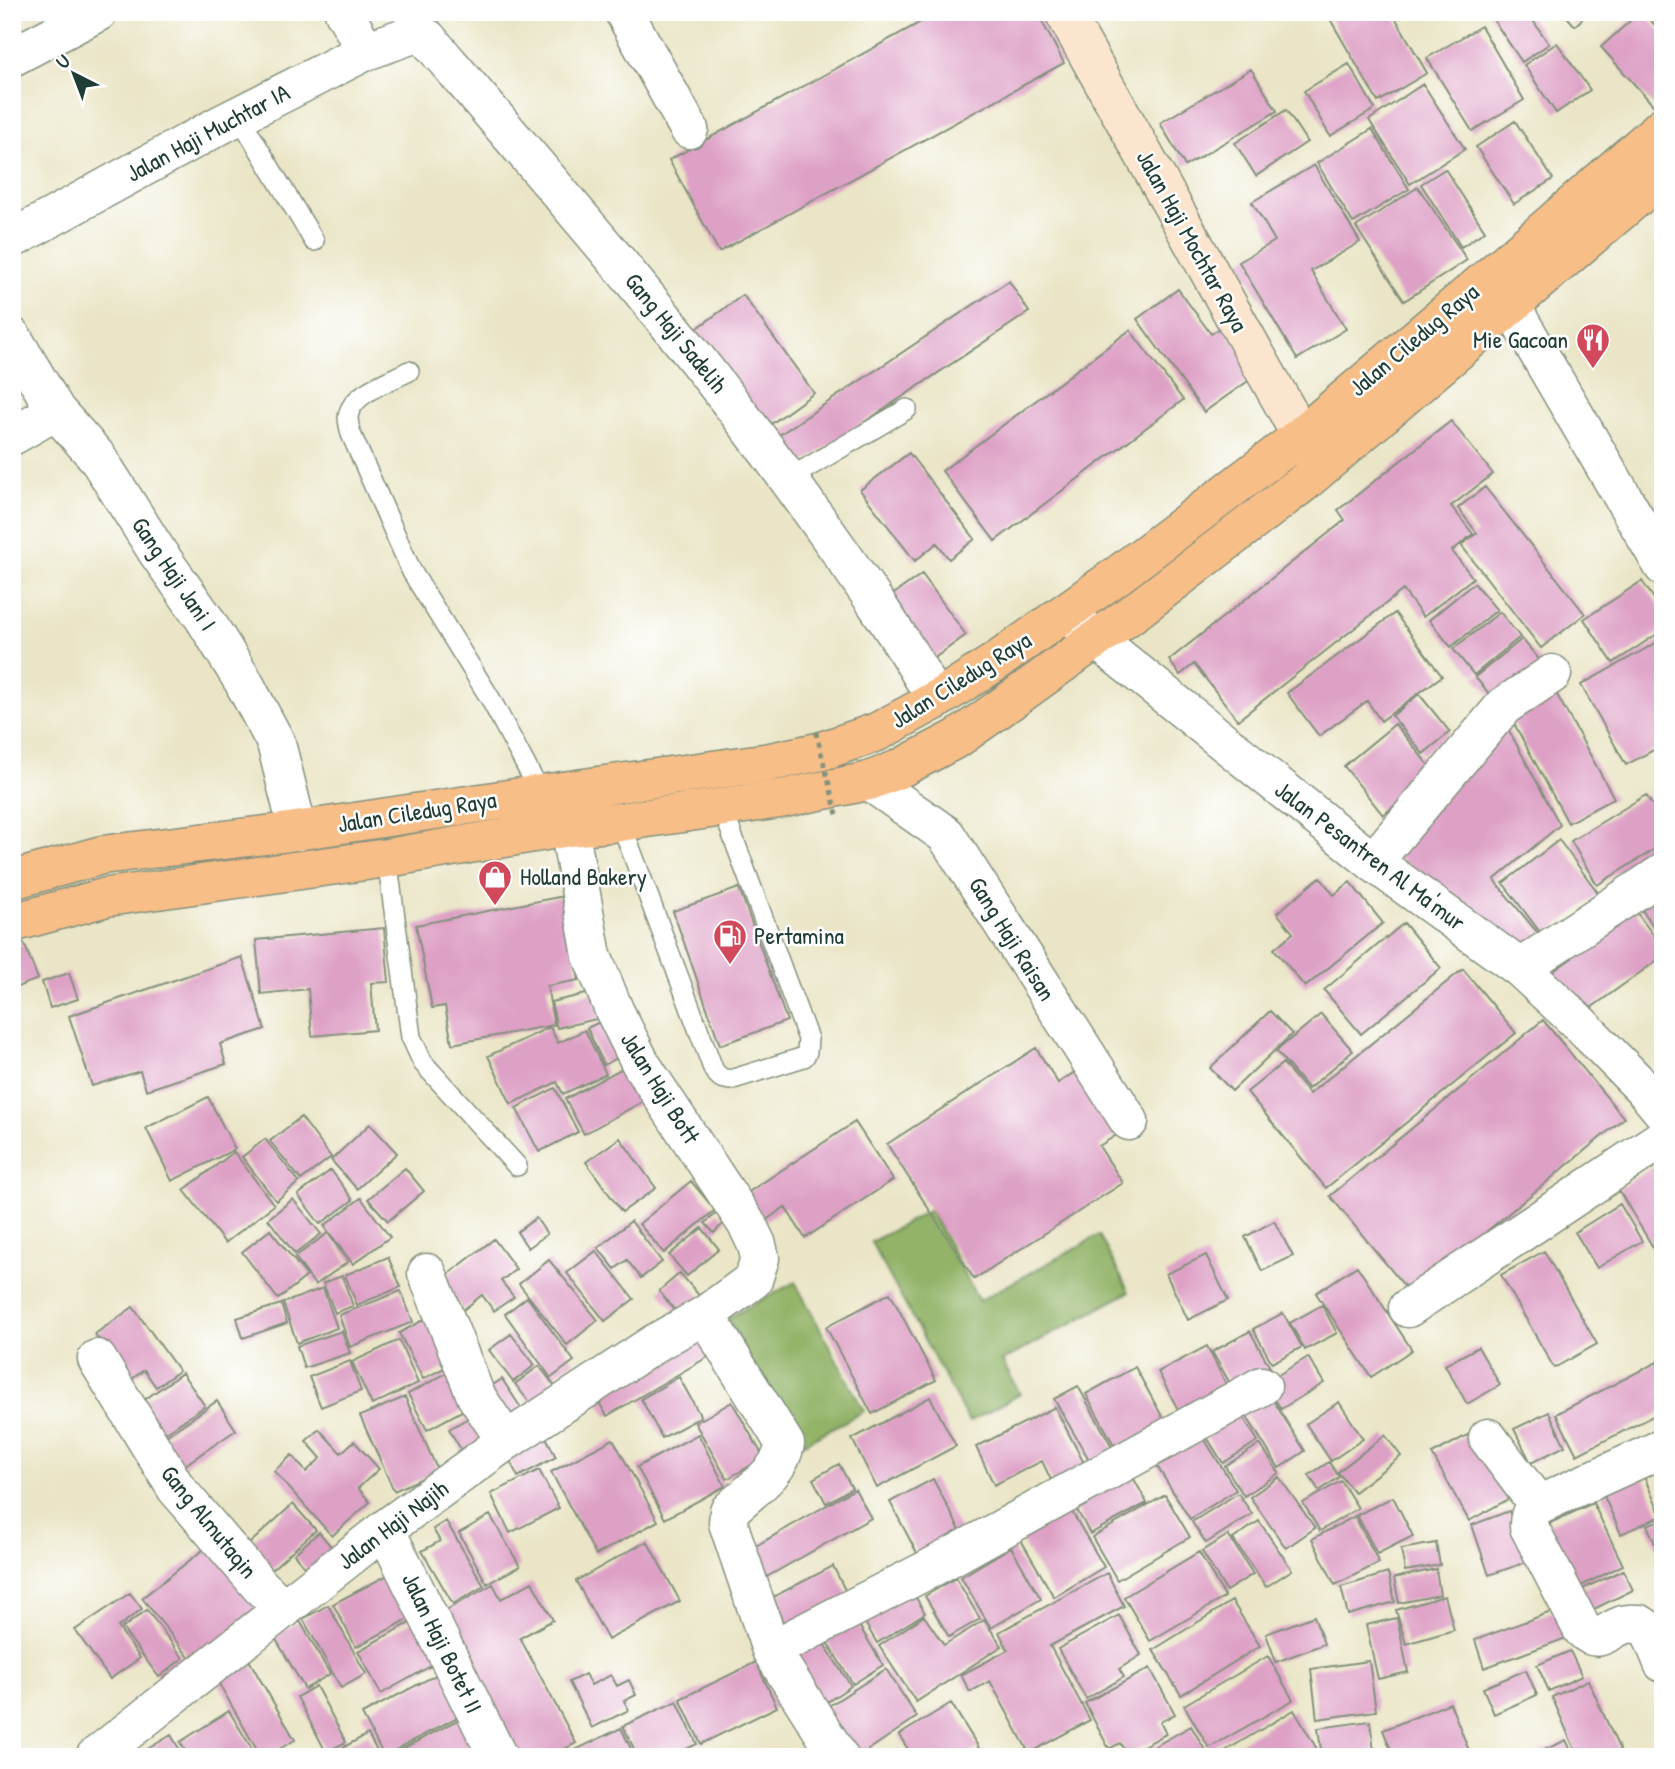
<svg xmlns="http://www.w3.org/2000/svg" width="1675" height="1769" font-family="'Patrick Hand',sans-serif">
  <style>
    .forest { fill: #92b367; stroke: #58784e; stroke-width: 2 }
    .building { fill: #dea1c6 }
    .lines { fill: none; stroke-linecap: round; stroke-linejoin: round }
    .lane-casing { stroke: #84917d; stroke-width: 22 }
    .street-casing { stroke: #84917d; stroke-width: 41 }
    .secondary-casing { stroke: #84917d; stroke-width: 41 }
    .primary-casing { stroke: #84917d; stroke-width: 41 }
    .lane { stroke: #fff; stroke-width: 19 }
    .street { stroke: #fff; stroke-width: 38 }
    .secondary { stroke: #fce5cf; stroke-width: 38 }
    .primary { stroke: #f7be88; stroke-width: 38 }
    .path-bridge { stroke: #84917d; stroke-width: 4.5; stroke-dasharray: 5 5; stroke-linecap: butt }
    .labels { text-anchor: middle; stroke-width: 5; stroke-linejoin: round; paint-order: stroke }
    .street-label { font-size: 24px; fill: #1f3d34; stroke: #fff }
    .poi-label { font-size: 24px; fill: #1f3d34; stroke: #fff; text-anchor: start }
  </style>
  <rect width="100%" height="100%" fill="#fff"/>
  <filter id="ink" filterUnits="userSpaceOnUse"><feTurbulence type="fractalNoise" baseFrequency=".0143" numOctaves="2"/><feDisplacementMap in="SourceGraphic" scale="14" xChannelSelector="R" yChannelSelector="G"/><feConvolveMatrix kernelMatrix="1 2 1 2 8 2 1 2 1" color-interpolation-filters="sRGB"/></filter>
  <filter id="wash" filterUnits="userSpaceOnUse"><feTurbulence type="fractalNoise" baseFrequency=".00686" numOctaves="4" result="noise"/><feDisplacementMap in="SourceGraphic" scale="28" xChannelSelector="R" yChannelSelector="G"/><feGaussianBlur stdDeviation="1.57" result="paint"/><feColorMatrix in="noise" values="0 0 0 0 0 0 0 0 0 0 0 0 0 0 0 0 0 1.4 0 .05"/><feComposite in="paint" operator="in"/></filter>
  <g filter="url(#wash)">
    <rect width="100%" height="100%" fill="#eae5c6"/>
    <path class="forest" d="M930 1210 979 1301 1099 1235 1129 1292 1002 1361 1020 1394 969 1422 871 1242Z
      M795 1282 864 1411 797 1447 728 1318Z"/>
    <g id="blocks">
      <path class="building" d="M939 12H1037L1064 63 719 252 669 160Z
        M1326 12H1392L1427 73 1378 102Z
        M1488 12H1527L1549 44 1522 62Z
        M1563 12H1589L1575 26Z
        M1640 12H1643L1663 34V96L1653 105 1601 47Z
        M1647 12H1663V29Z
        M1481 26 1524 100 1472 131 1427 58Z
        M1557 43 1590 90 1556 113 1524 65Z
        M1349 64 1375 109 1330 136 1304 91Z
        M1251 69 1277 111 1185 166 1160 123Z
        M1423 84 1465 149 1410 184 1369 120Z
        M1286 110 1307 142 1256 176 1235 143Z
        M1515 121 1553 179 1514 204 1476 147Z
        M1372 129 1409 189 1353 223 1317 163Z
        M1314 165 1360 242 1311 271 1346 329 1297 359 1239 262 1275 241 1252 202Z
        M1445 169 1485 231 1461 247 1421 184Z
        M1418 187 1467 260 1404 301 1356 227Z
        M1009 281 1029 312 799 466 779 435Z
        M1178 289 1211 334 1223 326 1258 374 1204 412 1137 319Z
        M743 295 814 393 764 429 692 332Z
        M1130 330 1183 400 995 541 942 471Z
        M1451 421 1493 474 1451 506 1473 534 1452 551 1473 578 1423 617 1403 590 1238 720 1194 664 1180 675 1169 660 1345 520 1338 510Z
        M909 453 975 539 949 559 937 543 915 561 860 490Z
        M1485 487 1585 614 1541 648 1461 545 1477 533 1458 508Z
        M922 574 966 635 933 659 888 598Z
        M1642 581 1663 612V630L1613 663 1584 619Z
        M1474 583 1497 610 1451 647 1429 620Z
        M1500 612 1520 637 1474 675 1453 649Z
        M1395 613 1442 676 1381 721 1367 701 1319 736 1287 693Z
        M1522 639 1543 664 1496 702 1475 677Z
        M1663 639V745L1626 765 1581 685Z
        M1551 684 1614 798 1568 823 1506 709Z
        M1419 694 1450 732 1423 754 1392 716Z
        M1395 724 1435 773 1383 815 1344 766Z
        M1506 725 1560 825 1494 880 1542 938 1519 946 1392 853Z
        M1646 795 1663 822V844L1597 885 1571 841Z
        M1559 840 1599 894 1543 936 1503 883Z
        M1320 877 1334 895 1350 882 1383 923 1305 987 1274 949 1293 933 1277 913Z
        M1663 879V941L1634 898Z
        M739 888 787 1021 720 1045 673 911Z
        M564 896 579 980 547 986 554 1025 452 1044 445 1006 432 1008 416 925Z
        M1628 901 1663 948V956L1581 1015 1551 973 1572 958 1565 947Z
        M1404 923 1441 968 1361 1034 1324 990Z
        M384 928 389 982 371 983 375 1030 312 1036 308 989 261 994 256 940Z
        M24 943 38 979 12 989V948Z
        M242 957 265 1029 220 1044 226 1064 146 1090 140 1071 92 1086 69 1016Z
        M1463 969 1516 1033 1326 1188 1247 1092 1283 1063 1309 1094Z
        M69 973 78 999 50 1008 42 982Z
        M595 992 601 1018 557 1028 551 1002Z
        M1270 1011 1292 1034 1232 1091 1210 1068Z
        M1321 1014 1353 1051 1308 1089 1276 1051Z
        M612 1016 629 1052 604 1065 587 1028Z
        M1543 1020 1624 1118 1411 1294 1330 1196Z
        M550 1027 558 1043 585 1030 606 1074 563 1094 557 1082 511 1104 488 1056Z
        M1036 1048 1058 1083 1087 1064 1128 1128 1099 1146 1123 1183 974 1279 887 1144Z
        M630 1064 649 1098 584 1134 565 1099Z
        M555 1088 578 1132 539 1152 516 1108Z
        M208 1097 235 1149 172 1181 146 1128Z
        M301 1117 331 1157 301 1180 270 1141Z
        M855 1122 893 1180 805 1238 785 1207 765 1221 747 1193Z
        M370 1124 397 1153 357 1189 331 1160Z
        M620 1138 656 1188 622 1212 586 1162Z
        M265 1139 299 1182 276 1201 242 1157Z
        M234 1152 274 1205 225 1243 184 1190Z
        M1660 1163 1663 1168V1264L1618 1189Z
        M405 1168 424 1191 388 1221 368 1199Z
        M331 1170 353 1200 320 1224 298 1195Z
        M691 1181 715 1210 664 1253 639 1224Z
        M361 1198 390 1237 353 1264 324 1226Z
        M293 1199 321 1234 295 1254 268 1219Z
        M1620 1204 1642 1241 1597 1268 1575 1232Z
        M718 1212 726 1221 714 1233 705 1223Z
        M536 1218 547 1234 528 1248 517 1232Z
        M631 1221 662 1262 641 1278 627 1260 615 1269 598 1248Z
        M1274 1221 1293 1256 1262 1271 1245 1237Z
        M702 1228 719 1249 687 1276 669 1255Z
        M270 1230 307 1276 278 1299 242 1252Z
        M328 1233 348 1262 315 1285 295 1257Z
        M494 1239 516 1269 501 1281 514 1297 494 1311 482 1295 463 1310 441 1280Z
        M596 1251 634 1299 605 1321 567 1273Z
        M1544 1251 1597 1344 1554 1368 1501 1275Z
        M1206 1255 1228 1300 1188 1320 1166 1274Z
        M388 1257 401 1287 357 1305 345 1275Z
        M549 1260 598 1320 567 1345 519 1284Z
        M1357 1266 1412 1350 1371 1377 1316 1293Z
        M680 1273 703 1300 681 1318 659 1291Z
        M342 1276 353 1306 335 1313 323 1283Z
        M323 1288 337 1328 297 1343 283 1303Z
        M401 1291 413 1322 350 1347 339 1315Z
        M890 1293 936 1380 872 1414 826 1327Z
        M527 1297 574 1361 551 1378 505 1314Z
        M281 1304 287 1323 243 1338 237 1318Z
        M1322 1305 1337 1333 1305 1350 1290 1323Z
        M133 1307 179 1371 156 1387 144 1370 128 1382 95 1334Z
        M1283 1313 1302 1347 1272 1363 1253 1329Z
        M429 1317 454 1363 423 1379 399 1333Z
        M705 1327 718 1351 607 1416 593 1392Z
        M342 1331 350 1353 304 1368 297 1346Z
        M1250 1331 1273 1373 1236 1394 1212 1352Z
        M511 1334 535 1365 513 1382 489 1350Z
        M399 1340 418 1383 372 1405 352 1362Z
        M1207 1346 1232 1396 1184 1421 1158 1372Z
        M1478 1347 1500 1385 1467 1404 1445 1365Z
        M1308 1357 1324 1383 1281 1409 1265 1383Z
        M350 1361 361 1391 321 1407 309 1377Z
        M1657 1362 1663 1374V1411L1577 1455 1556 1414Z
        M539 1366 561 1394 538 1413 515 1384Z
        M1135 1367 1169 1429 1120 1456 1086 1394Z
        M454 1369 473 1405 427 1430 408 1394Z
        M182 1373 205 1406 162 1435 140 1403Z
        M679 1377 701 1417 662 1438 641 1399Z
        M502 1379 523 1411 502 1425 481 1393Z
        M1078 1386 1114 1450 1091 1463 1054 1399Z
        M1266 1389 1305 1451 1279 1468 1240 1406Z
        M405 1397 438 1471 394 1491 360 1416Z
        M930 1397 956 1446 877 1488 852 1439Z
        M217 1401 236 1430 182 1467 163 1438Z
        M732 1402 764 1458 727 1479 695 1423Z
        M1339 1402 1363 1439 1331 1461 1306 1424Z
        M1236 1406 1258 1441 1223 1463 1201 1428Z
        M1055 1407 1086 1467 1053 1484 1042 1461 994 1485 976 1447Z
        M479 1412 493 1436 463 1453 449 1429Z
        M1549 1412 1565 1446 1531 1463 1514 1429Z
        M319 1429 341 1453 354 1441 379 1469 358 1488 370 1502 332 1536 274 1471 292 1455 306 1472 321 1458 306 1441Z
        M1198 1429 1236 1490 1190 1519 1152 1458Z
        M1473 1432 1510 1498 1469 1521 1432 1454Z
        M544 1433 556 1457 518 1477 506 1453Z
        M698 1434 725 1486 665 1519 637 1467Z
        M1385 1435 1401 1456 1354 1492 1338 1472Z
        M613 1439 658 1521 596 1555 551 1472Z
        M1260 1444 1279 1473 1244 1496 1225 1466Z
        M1329 1462 1339 1477 1319 1491 1309 1475Z
        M839 1464 852 1488 826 1503 813 1479Z
        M1639 1465 1661 1516 1621 1534 1598 1483Z
        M1127 1466 1147 1503 1090 1534 1070 1497Z
        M539 1470 559 1508 510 1533 491 1494Z
        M1279 1477 1315 1528 1286 1548 1250 1497Z
        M933 1479 962 1534 919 1557 890 1502Z
        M1341 1481 1358 1508 1320 1531 1303 1503Z
        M855 1489 871 1518 763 1579 747 1551Z
        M1238 1493 1252 1514 1206 1543 1192 1522Z
        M1165 1495 1190 1537 1117 1580 1092 1537Z
        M1393 1497 1413 1536 1377 1554 1357 1515Z
        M1064 1498 1104 1567 1054 1597 1014 1528Z
        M1593 1503 1623 1565 1579 1587 1548 1524Z
        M293 1504 316 1530 262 1578 239 1553Z
        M1509 1511 1527 1562 1489 1575 1472 1525Z
        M490 1515 520 1566 487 1584 459 1533Z
        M1355 1516 1379 1563 1335 1585 1312 1539Z
        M1663 1519V1562L1647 1525Z
        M446 1521 484 1586 453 1604 422 1551 440 1541 433 1529Z
        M1259 1521 1292 1570 1266 1587 1233 1539Z
        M319 1532 338 1555 313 1577 294 1554Z
        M1228 1535 1253 1574 1226 1591 1202 1551Z
        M647 1541 680 1601 608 1640 576 1581Z
        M213 1542 267 1611 196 1666 142 1598Z
        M1436 1543 1440 1565 1405 1571 1401 1549Z
        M1011 1547 1041 1599 991 1628 961 1577Z
        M1199 1552 1225 1597 1150 1641 1124 1597Z
        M833 1566 850 1600 788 1632 771 1598Z
        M1436 1569 1440 1595 1399 1603 1394 1578Z
        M397 1570 420 1613 356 1647 333 1604Z
        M1623 1570 1633 1590 1590 1611 1580 1590Z
        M1107 1573 1124 1606 1050 1646 1090 1720 1029 1753 990 1681 970 1692 961 1675 1008 1650 999 1632Z
        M1388 1573 1395 1602 1348 1615 1341 1587Z
        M956 1578 980 1619 949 1637 925 1596Z
        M532 1582 553 1620 520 1638 576 1743 550 1757H519L441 1613 493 1584 501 1599Z
        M912 1591 925 1613 877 1643 864 1621Z
        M130 1593 142 1609 118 1627 140 1658 110 1679 75 1630Z
        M1445 1596 1454 1630 1406 1644 1396 1610Z
        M1232 1601 1260 1646 1181 1695 1153 1650Z
        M328 1605 366 1674 341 1688 303 1619Z
        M1562 1608 1572 1636 1484 1668 1475 1640Z
        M147 1610 183 1658 159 1677 122 1628Z
        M852 1614 883 1665 853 1684 822 1634Z
        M1119 1615 1141 1655 1119 1669 1124 1677 1086 1699 1058 1649Z
        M422 1616 445 1658 381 1694 358 1651Z
        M924 1616 944 1645 984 1620 1002 1646 916 1702 879 1646Z
        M1314 1616 1324 1644 1276 1662 1266 1634Z
        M1397 1618 1408 1672 1378 1679 1366 1625Z
        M300 1621 330 1674 305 1689 274 1636Z
        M819 1636 851 1686 818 1708 786 1657Z
        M1570 1651 1582 1676 1549 1691 1537 1665Z
        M246 1655 295 1740 265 1757H261L213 1673Z
        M1268 1656 1293 1700 1209 1748 1184 1705Z
        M1369 1661 1376 1711 1317 1719 1311 1669Z
        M756 1662 777 1707 701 1744 680 1699Z
        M1150 1668 1175 1714 1160 1722 1166 1734 1127 1755 1120 1743 1109 1749 1085 1703Z
        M447 1669 469 1711 384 1756 362 1714Z
        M886 1669 917 1717 858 1757H851L821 1711Z
        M1526 1670 1537 1695 1494 1714 1483 1688Z
        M585 1674 591 1685 611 1675 617 1686 629 1680 636 1695 624 1701 629 1710 592 1728 569 1682Z
        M1588 1680 1623 1757H1578L1552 1697Z
        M316 1686 346 1742 326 1752 297 1697Z
        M677 1701 697 1744 669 1757H638L623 1726Z
        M951 1703 979 1748 965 1757H913L899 1735Z
        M1450 1703 1468 1748 1448 1757H1394L1383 1730Z
        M1294 1710 1318 1751 1309 1757H1215Z
        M229 1711 257 1757H189L180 1742Z
        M469 1714 491 1757H387Z
        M1370 1721 1374 1751 1322 1757 1318 1728Z
        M1191 1726 1209 1757H1136Z
        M621 1728 635 1757H571L569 1753Z
        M368 1734 380 1757H325Z
        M171 1735 184 1757H134Z
        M1566 1740 1574 1757H1529Z"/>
    </g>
  </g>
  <g filter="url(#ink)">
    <use href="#blocks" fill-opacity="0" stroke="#84917d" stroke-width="2"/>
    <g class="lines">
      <g class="lane-casing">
        <path id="lane" d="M239 116 314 241
          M409 371C390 381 351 393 348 417 348 423 350 429 351 434L412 572 490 698 541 794
          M788 479 907 409
          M619 818 714 1071 721 1078 730 1080 804 1057 807 1052 808 1039 720 802
          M387 858 411 1037 423 1063 517 1166"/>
      </g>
      <g class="street-casing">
        <path id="street" d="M624 12 689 129
          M366 51 416 33 427 38C562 195 697 350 817 519 859 578 901 637 936 700
          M12 57 98 12
          M12 239 222 124 366 51 344 12
          M1511 306 1663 566
          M12 337 56 411 97 457 158 553 204 618 243 681 276 743 298 831
          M12 436 56 411
          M1066 612 1097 640 1373 862 1520 968 1577 1021 1644 1089 1663 1112
          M869 781 946 835 1129 1121
          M1373 862 1504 706 1552 674
          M1520 968 1663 873
          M427 1273 476 1396 506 1441
          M1408 1308 1663 1138
          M705 1315 785 1444C780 1474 750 1490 729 1511L728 1523 771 1650 839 1757
          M97 1359 176 1488 261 1587 284 1609
          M1488 1438 1538 1505
          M1663 1448 1538 1505C1530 1512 1529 1517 1529 1527L1582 1629C1599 1646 1605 1631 1623 1625 1628 1623 1635 1624 1640 1624L1650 1631 1663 1663
          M385 1529 498 1757
          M771 1650 929 1569 1262 1386
          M95 1757 385 1529 506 1441 657 1342 705 1315 753 1280 760 1258 757 1245 748 1226 641 1064 614 1010 592 956 569 827"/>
      </g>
      <g class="secondary-casing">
        <path id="secondary" d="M1064 12 1318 466"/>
      </g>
      <g class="primary-casing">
        <path id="primary" d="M12 880 102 855 282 833 541 794 770 762 822 751 877 732 936 700 997 661 1118 575 1301 436 1529 243 1663 126
          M12 923 107 897 387 858 569 827 620 822 780 799 869 781 899 769 958 738 1020 694 1141 607 1302 484 1663 175"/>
      </g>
      <use href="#lane" class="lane"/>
      <use href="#street" class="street"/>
      <use href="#secondary" class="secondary"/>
      <use href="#primary" class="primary"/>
      <path class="path-bridge" d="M816 732 837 815"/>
    </g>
  </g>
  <defs>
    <g id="restaurant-pin" transform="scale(1.75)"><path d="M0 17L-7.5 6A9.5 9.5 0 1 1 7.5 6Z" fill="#d1495b" stroke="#fff"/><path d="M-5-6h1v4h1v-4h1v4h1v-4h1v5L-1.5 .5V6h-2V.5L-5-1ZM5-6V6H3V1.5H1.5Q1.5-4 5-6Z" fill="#fff"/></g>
    <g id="shop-pin" transform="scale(1.75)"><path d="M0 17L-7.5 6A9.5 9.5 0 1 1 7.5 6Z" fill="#d1495b" stroke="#fff"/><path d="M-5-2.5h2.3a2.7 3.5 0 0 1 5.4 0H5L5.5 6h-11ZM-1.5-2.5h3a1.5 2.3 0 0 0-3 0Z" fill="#fff"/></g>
    <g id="fuel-pin" transform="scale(1.75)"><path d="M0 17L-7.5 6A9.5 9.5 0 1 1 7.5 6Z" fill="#d1495b" stroke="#fff"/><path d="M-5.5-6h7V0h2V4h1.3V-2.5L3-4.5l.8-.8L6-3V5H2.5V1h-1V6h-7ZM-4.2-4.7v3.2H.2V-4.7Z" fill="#fff"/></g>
  </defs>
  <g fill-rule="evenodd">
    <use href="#restaurant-pin" x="1593" y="340"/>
    <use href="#shop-pin" x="495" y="877"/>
    <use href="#fuel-pin" x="730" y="936"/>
  </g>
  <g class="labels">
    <g class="street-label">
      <text transform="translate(208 133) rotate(-28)" y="8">Jalan Haji Muchtar IA</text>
      <text transform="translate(1192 241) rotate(61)" y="8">Jalan Haji Mochtar Raya</text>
      <text transform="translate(676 333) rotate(51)" y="8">Gang Haji Sadelih</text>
      <text transform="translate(1414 340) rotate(-40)" y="8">Jalan Ciledug Raya</text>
      <text transform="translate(174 574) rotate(56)" y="8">Gang Haji Jani I</text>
      <text transform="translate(961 680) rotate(-32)" y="8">Jalan Ciledug Raya</text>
      <text transform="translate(417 812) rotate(-9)" y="8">Jalan Ciledug Raya</text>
      <text transform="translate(1370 856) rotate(37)" y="8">Jalan Pesantren Al Ma'mur</text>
      <text transform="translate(1012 939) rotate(58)" y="8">Gang Haji Raisan</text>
      <text transform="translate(660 1088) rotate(58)" y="8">Jalan Haji Bott</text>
      <text transform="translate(209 1522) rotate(51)" y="8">Gang Almutaqin</text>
      <text transform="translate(393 1525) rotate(-37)" y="8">Jalan Haji Najih</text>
      <text transform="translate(442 1643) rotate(64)" y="8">Jalan Haji Botet II</text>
    </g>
    <g class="poi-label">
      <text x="1568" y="348" text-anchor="end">Mie Gacoan</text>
      <text x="520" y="885">Holland Bakery</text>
      <text x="754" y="944">Pertamina</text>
    </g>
  </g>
  <rect width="1675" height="1769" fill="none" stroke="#fff" stroke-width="42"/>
  <g transform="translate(74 74) rotate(318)" stroke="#ffffff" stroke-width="5" paint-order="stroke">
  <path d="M0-5L12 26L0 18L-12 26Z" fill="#1f3d34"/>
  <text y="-10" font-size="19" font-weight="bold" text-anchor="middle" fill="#1f3d34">U</text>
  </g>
</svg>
